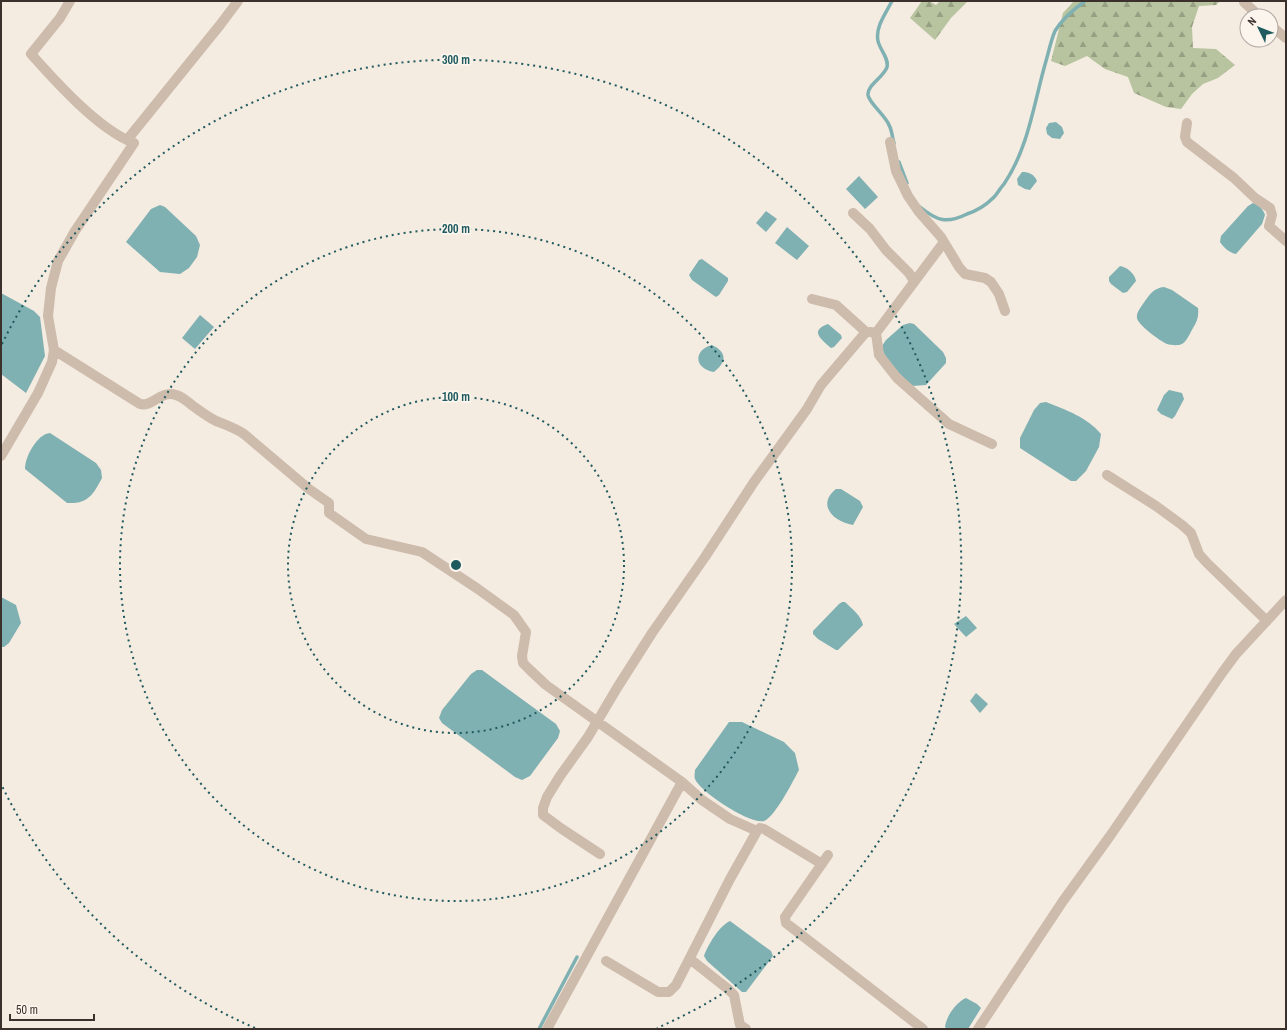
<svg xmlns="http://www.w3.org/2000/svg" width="1287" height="1030" font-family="'Archivo Narrow',sans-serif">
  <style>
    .forest { fill: url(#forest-firs) }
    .water { fill: #7fb0b2 }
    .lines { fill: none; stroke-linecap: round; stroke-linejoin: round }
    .stream { stroke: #7fb0b2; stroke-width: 3.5 }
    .minor { stroke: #cdbbac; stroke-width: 10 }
    .ring { fill: none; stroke: #1f5a5e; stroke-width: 2; stroke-dasharray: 2 4 }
    .centre { fill: #1f5a5e; stroke: #fbf5ee; stroke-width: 2 }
    .ring-label { font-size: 12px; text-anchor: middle; font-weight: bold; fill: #1f5a5e; stroke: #fbf5ee; stroke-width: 3.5; stroke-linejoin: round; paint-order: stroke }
  </style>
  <defs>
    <pattern id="forest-firs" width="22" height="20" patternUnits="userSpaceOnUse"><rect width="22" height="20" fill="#b8c4a0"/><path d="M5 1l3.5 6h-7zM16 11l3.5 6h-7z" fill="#97a083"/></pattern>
  </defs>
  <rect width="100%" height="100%" fill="#f4ebe1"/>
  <path class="forest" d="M922 1H929L936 5 940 1H968L951 18 935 40 910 18Z
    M1074 1H1220L1216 5 1199 6 1192 27 1193 48 1216 49 1235 65 1218 78 1203 84 1192 94 1181 109 1166 107 1134 93 1128 77 1105 69 1087 56 1065 66 1051 61 1063 13Z"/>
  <path class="water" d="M1056 122 1062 127 1064 133 1060 139 1052 138 1047 134 1046 128 1049 123Z
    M1022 172C1029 172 1034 174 1037 181L1030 190 1025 189 1018 185 1017 179Z
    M859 176 878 197 865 209 846 189Z
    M1253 203C1259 205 1263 209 1265 215L1262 224 1236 254C1230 253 1224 248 1220 242L1221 236 1248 206Z
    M160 205 165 207 196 236 200 245 197 257 189 268 180 274 160 272 126 242 151 209Z
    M766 211 777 219 766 232 756 223Z
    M787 227 809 246 797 260 775 243Z
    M702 259 728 278V281L719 295 716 297 713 295 692 280 689 275 699 260Z
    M1120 266C1127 267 1135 274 1136 281L1127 292 1123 293 1111 284 1109 281V277Z
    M1164 287 1172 290 1198 308C1199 316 1197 322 1193 328 1190 333 1187 341 1182 344 1178 346 1171 345 1167 344 1160 341 1138 325 1137 318 1136 312 1142 306 1145 301 1150 294 1154 288 1164 287Z
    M1 293 34 311 40 317 45 356 26 393 1 374Z
    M200 315 214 327 195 349 182 338Z
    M910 323 914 324 943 352 946 358V363L926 385 912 386C902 375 884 362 882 346L886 340 903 325Z
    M828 324 841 335 842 338 834 347 831 348C821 339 809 331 828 324Z
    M712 345C727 352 727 362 714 372 694 369 693 350 712 345Z
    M1169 390 1182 393 1184 399 1175 416 1172 419 1161 414 1157 410 1164 395Z
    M1046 402C1066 410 1087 417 1101 434L1099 447 1086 471 1076 481H1071L1020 448V438L1034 410 1040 403Z
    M50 433 96 463 101 470 102 478C93 495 88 504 67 503L25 469C25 457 37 434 50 433Z
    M836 489H841L860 501 863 507 853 525C834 522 816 505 836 489Z
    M1 597 16 605 21 623 9 643 4 647H1Z
    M842 602H845C852 609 861 615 863 625L838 650H836L818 639 813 634V631L839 604Z
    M966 616 977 628 966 637 954 624Z
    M477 670H482L556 724 560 731 558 738 530 776 522 780 515 777 442 723 439 718 442 710 471 674Z
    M976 693 988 704 980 713 970 701Z
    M729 722H742L784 742 795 753 799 770C793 781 775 817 764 821 751 825 700 792 695 779 694 777 695 772 695 770Z
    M730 921 771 951 773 956 746 992H742L707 961 704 956C708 945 719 926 730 921Z
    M966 998 977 1004 981 1008 968 1029H947L945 1027C946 1017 956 1002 966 998Z"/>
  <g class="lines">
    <path class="stream" d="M892 1C886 13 875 27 878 41 880 50 889 58 887 67 884 77 867 85 868 95 869 103 885 115 889 125 892 130 892 137 894 143
      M899 162 907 183
      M920 207C937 221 947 224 967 214 976 211 986 205 993 198 997 195 1000 188 1004 184 1029 147 1034 102 1046 61 1049 51 1051 40 1055 31 1062 19 1074 9 1085 1
      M539 1029 577 957"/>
    <path class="minor" d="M1244 2 1259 16
      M1271 26 1286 38
      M1187 123 1185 137 1187 142 1234 178 1255 198 1270 208 1272 215 1269 226 1286 241
      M127 140 220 25 238 1
      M890 142 896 171 908 196 919 212 941 237 959 267 965 274 985 278 991 282 999 294 1005 311
      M853 213 870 229 886 250 909 273 914 281
      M870 332 876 333 944 242
      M876 333 879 355 897 378 949 424 992 444
      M54 350 140 404C151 407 159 393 171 394 179 394 187 401 193 406 200 411 208 417 216 421 226 425 235 428 244 434L309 489 329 503V513L366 539 422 552 478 589 514 615 526 632 522 656 523 663 530 670 546 685 682 782 702 800 730 819 757 831 760 828 764 829 822 864
      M1 456 38 393 52 362 54 350 48 316 51 288 58 261 75 231 134 143C99 130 56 82 31 54L60 18 70 1
      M1107 475 1156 506 1182 525 1191 533 1199 554 1207 563 1267 621
      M600 854 562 829 543 815V808L547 797 560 776 588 737 617 688 652 633 705 557 754 482 807 409 821 385 866 332 836 305 812 299
      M828 855 785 917 786 923 923 1029
      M690 959 728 989 734 995 740 1025 746 1029
      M606 961 658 992H669L676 985 730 879 757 831
      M547 1029 682 782
      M978 1029 1063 901 1110 836 1222 673 1236 654 1286 600"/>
  </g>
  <g class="ring">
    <circle cx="456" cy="565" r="168"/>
    <circle cx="456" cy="565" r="336"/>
    <path d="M255 1028A505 505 0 0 1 2 786M2 344A505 505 0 1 1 657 1028"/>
  </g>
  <circle cx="456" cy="565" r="6" class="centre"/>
  <g class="ring-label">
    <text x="456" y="64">300 m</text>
    <text x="456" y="233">200 m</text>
    <text x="456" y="401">100 m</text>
  </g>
  <rect width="1287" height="1030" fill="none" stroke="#3b302b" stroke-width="4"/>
  <g transform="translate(1259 28) rotate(313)"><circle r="19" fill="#fbf5ee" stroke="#aea6a0"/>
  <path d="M0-3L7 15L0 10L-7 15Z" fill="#1f5a5e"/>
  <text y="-6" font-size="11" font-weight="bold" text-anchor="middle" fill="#3b302b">N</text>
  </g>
  <path d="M10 1014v6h84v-6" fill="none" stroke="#3b302b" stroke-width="2"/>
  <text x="16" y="1014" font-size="12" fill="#3b302b" stroke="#fbf5ee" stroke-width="3" paint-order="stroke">50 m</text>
</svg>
